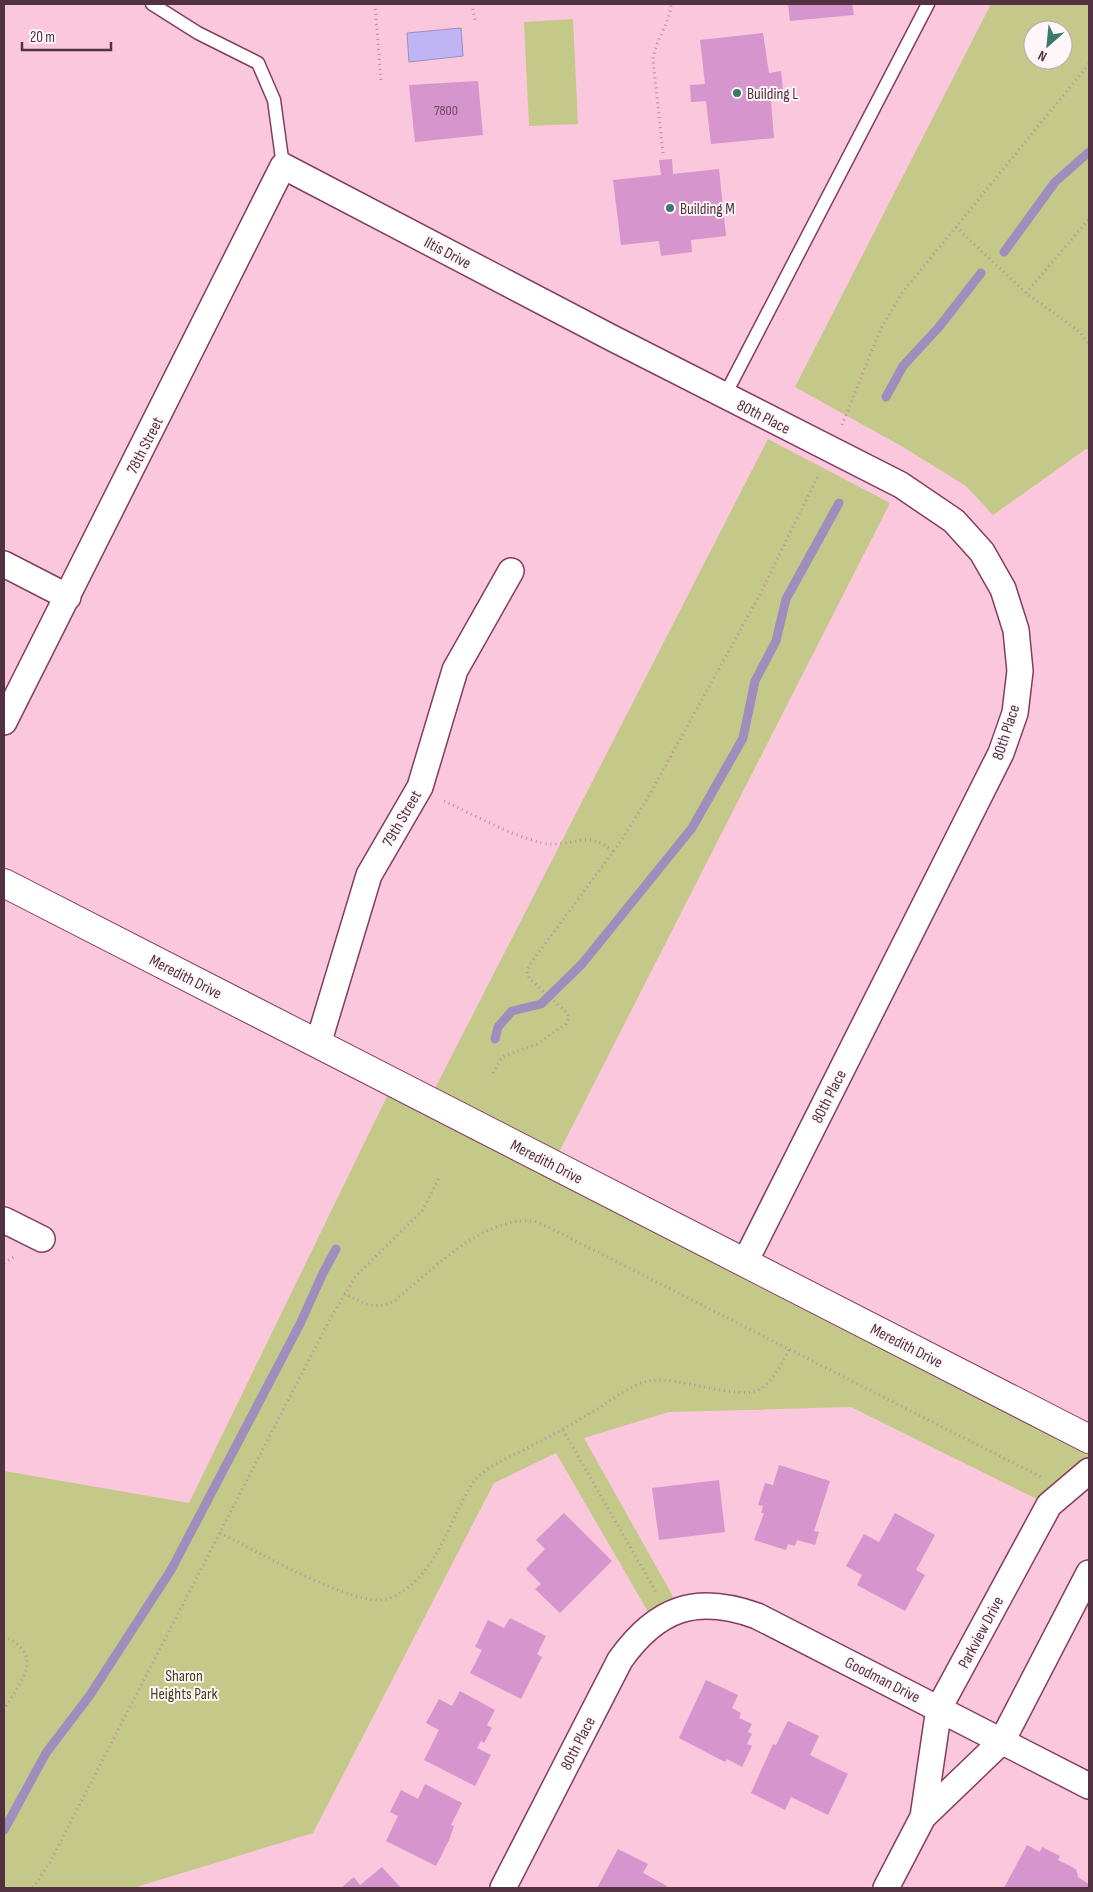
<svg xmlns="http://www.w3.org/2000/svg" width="1093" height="1892" font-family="'Sofia Sans Condensed',sans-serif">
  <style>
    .green { fill: #c4c989; fill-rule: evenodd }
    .water { fill: #c0b5f4; stroke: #9f8dbe }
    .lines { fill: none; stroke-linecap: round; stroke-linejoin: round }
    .stream { stroke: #9f8dbe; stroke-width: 9 }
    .building { fill: #d695cc }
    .service-casing { stroke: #843d5f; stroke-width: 15 }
    .minor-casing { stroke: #843d5f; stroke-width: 28 }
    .secondary-casing { stroke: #843d5f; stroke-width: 30 }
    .path { stroke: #bb8fa2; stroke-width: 3; stroke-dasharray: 1 4; stroke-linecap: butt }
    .service { stroke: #fff; stroke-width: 12 }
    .minor { stroke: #fff; stroke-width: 25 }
    .secondary { stroke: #fff; stroke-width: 28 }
    .poi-dot { fill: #3b7a68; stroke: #fff6f9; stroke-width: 2 }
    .labels { text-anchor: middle; stroke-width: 4; stroke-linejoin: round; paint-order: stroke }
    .number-label { font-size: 14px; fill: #734a63 }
    .poi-label { font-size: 16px; fill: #523140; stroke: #fff6f9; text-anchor: start }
    .street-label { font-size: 16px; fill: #523140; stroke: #fff6f9 }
    .park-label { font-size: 16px; fill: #3f411c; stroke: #fff6f9 }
  </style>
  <rect width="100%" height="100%" fill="#fac7dc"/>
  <path class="green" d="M991 4H1089V450L1086 449 993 515 966 486 903 447 795 387ZM1033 30H1063V60H1033Z
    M573 19 578 124 529 126 524 22Z
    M768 439 890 503 553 1164 1089 1439V1471L1049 1505 851 1407 669 1412 584 1438 680 1609 654 1622 556 1453 494 1483 313 1833 133 1888H4V1471L189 1503 394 1082 429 1100Z"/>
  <path class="water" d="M461 28 463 56 409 62 407 33Z"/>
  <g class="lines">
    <path class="stream" d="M1004 252 1055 182 1089 152
      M886 397 903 366 939 327 981 273
      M495 1039 498 1027 512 1011 541 1004 582 964 692 828 743 738 755 681 776 641 786 599 839 503
      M4 1830 46 1753 90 1695 171 1570 300 1324 323 1273 336 1249"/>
  </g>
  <path class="building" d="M788 4H852L854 15 790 21Z
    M763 33 769 73 781 71 784 100 771 101 774 138 711 144 706 101 691 102 690 85 705 84 700 40Z
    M478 81 483 135 415 142 409 85Z
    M672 159 673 174 719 169 726 236 691 240 692 252 661 256 659 241 621 245 613 180 661 175 659 160Z
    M779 1465 830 1481 814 1531 819 1532 815 1545 797 1540 795 1546 788 1544 786 1550 754 1540 764 1513H761L763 1506 758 1505 765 1483 773 1485Z
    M719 1480 725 1532 659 1540 652 1488Z
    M564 1513 612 1561 560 1613 535 1589 541 1584 526 1569 545 1549 536 1540Z
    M895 1513 935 1535 916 1570 925 1575 905 1611 857 1585 862 1575 846 1566 864 1534 879 1542Z
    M510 1618 546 1636 537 1654 542 1657 521 1699 470 1673 482 1650 475 1647 488 1620 504 1628Z
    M706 1680 738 1695 732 1708 741 1713 739 1718 752 1724 748 1732 752 1734 747 1744 752 1746 742 1767 727 1759 725 1762 679 1738Z
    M460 1691 495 1710 487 1725 492 1728 484 1743 481 1741 477 1748 491 1755 475 1786 424 1760 439 1730 426 1723 439 1699 452 1706Z
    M788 1721 819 1736 810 1755 848 1774 828 1815 791 1797 785 1810 751 1793 773 1744 776 1745Z
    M425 1784 462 1803 451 1825 454 1826 449 1840 436 1866 386 1841 398 1816 390 1812 401 1790 418 1799Z
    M1027 1845 1040 1852 1042 1847 1060 1856 1058 1860 1076 1869 1078 1877 1089 1884V1888H1004Z
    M618 1849 648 1864 643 1873 667 1886 666 1888H597Z
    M382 1867 401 1888H341L354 1877 360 1885Z"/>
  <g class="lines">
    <g class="service-casing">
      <path id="service" d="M152 4 198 33 258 63 274 100 283 166
        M725 395 928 4"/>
    </g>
    <g class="minor-casing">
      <path id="minor" d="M4 564 68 597
        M4 722 283 166 612 338 901 485 954 521 982 552 1003 589 1016 630 1020 671 1015 713 1001 753 745 1262
        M318 1044 369 875 420 787 455 670 511 571
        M4 1220 42 1239
        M923 1817 939 1708 1049 1505 1089 1471
        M503 1888 620 1660C657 1608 696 1594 757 1616L1089 1786
        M886 1888 923 1817 1002 1741 1089 1573"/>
    </g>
    <g class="secondary-casing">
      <path id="secondary" d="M4 883 1089 1439"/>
    </g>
    <path class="path" d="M375 4 381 81
      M472 4 475 21
      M663 153 653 60C655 40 670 24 671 4
      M956 227 1026 293 1080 332 1089 345
      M1026 293 1089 219
      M842 425 880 330 902 293 1089 64
      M444 801C468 812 527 844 552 844 580 844 587 831 613 851
      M493 1073 502 1057 537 1044 566 1024 569 1018 567 1013 529 978 527 971 530 964 621 841 646 801 758 598 819 474
      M4 1263 14 1257
      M344 1293C363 1303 373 1310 393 1302 429 1273 482 1217 531 1221 539 1221 549 1228 556 1231L1041 1477
      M563 1430 656 1592
      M220 1533C251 1548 357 1609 387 1599 425 1586 442 1544 458 1510 463 1500 469 1486 477 1478 491 1464 512 1456 529 1447 555 1434 580 1420 605 1404 617 1396 633 1384 648 1381 677 1375 739 1402 760 1389 774 1381 781 1364 789 1350
      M4 1636C46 1657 21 1679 4 1710
      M33 1888 49 1864 330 1319 356 1276 422 1211 439 1178"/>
    <use href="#service" class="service"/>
    <use href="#minor" class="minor"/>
    <use href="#secondary" class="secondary"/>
  </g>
  <g class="poi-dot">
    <circle cx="737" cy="93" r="5"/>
    <circle cx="670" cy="208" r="5"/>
  </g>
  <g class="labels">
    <g class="number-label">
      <text x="446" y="115">7800</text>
    </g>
    <g class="poi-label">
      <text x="747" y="99">Building L</text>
      <text x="680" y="214">Building M</text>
    </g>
    <g class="street-label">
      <text transform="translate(448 252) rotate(28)" y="6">Iltis Drive</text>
      <text transform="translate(764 416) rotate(27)" y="6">80th Place</text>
      <text transform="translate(144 445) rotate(-63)" y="6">78th Street</text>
      <text transform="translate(1005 732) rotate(-72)" y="6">80th Place</text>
      <text transform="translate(401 818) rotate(-60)" y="6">79th Street</text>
      <text transform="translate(186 976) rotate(27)" y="6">Meredith Drive</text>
      <text transform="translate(828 1096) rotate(-63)" y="6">80th Place</text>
      <text transform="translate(547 1161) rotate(27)" y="6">Meredith Drive</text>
      <text transform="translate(907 1345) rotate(27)" y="6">Meredith Drive</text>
      <text transform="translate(980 1632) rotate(-62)" y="6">Parkview Drive</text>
      <text transform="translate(883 1679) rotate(27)" y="6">Goodman Drive</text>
      <text transform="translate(577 1743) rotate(-63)" y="6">80th Place</text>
    </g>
    <g class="park-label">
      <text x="184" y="1681">Sharon<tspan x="184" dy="18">Heights Park</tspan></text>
    </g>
  </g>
  <rect width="1093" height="1892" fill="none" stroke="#523140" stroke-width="10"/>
  <g transform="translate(1048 45) rotate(207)"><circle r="24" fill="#fff6f9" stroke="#baa7af"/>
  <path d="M0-4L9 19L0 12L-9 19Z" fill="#3b7a68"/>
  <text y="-8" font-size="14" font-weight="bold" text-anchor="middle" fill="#523140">N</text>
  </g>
  <path d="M22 42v8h89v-8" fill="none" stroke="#523140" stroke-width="2.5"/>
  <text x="30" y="42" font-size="15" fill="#523140" stroke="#fff6f9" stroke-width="4" paint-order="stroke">20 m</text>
</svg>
